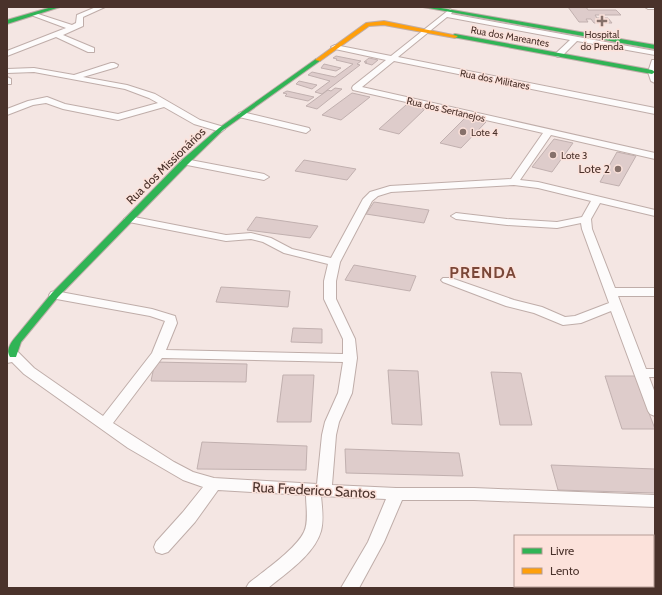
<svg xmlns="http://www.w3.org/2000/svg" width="662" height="595" font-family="Cabin,sans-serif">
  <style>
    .building { fill: #decccb; stroke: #c1b0af }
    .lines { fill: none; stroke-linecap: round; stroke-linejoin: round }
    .street-casing { stroke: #bfada9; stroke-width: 2 }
    .fast-casing { stroke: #bfada9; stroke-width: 2 }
    .slow-casing { stroke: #bfada9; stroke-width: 2 }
    .street { fill: #fdfbfb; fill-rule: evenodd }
    .fast { fill: #30b455; fill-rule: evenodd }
    .slow { fill: #ff9f0a; fill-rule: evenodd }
    .poi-dot { fill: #86716b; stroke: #fce2db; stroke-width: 1.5 }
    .labels { text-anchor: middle; stroke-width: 3; stroke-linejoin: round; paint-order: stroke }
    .far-poi-label { font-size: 10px; fill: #4a322b; stroke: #fce2db; text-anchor: start }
    .far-street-label { font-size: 10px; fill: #4a322b; stroke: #fce2db }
    .street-label { font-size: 12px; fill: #4a322b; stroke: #fce2db }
    .poi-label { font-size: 12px; fill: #4a322b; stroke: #fce2db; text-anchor: end }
    .near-street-label { font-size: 14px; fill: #4a322b; stroke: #fce2db }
    .district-label { font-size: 16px; font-weight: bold; letter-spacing: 1px; fill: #7b4738; stroke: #fce2db }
  </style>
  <rect width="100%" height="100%" fill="#f4e6e3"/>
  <path class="building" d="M568 7H586L588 10H616L621 15H595L597 18H608L612 23H594L591 19H586L588 22H579Z
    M336 56 361 61 357 64 360 65 322 94 315 92 330 81 308 75 312 72 335 77 353 64 336 60 337 59 333 58Z
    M369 58 378 60 372 65 365 63 367 62H364Z
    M324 64 341 68 336 71 321 68Z
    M299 81 317 85 312 89 296 84Z
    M335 88 342 89 317 109 306 106 328 90 331 91Z
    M287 91 314 97 308 101 285 96 287 94 283 93Z
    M352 93 370 97 341 120 322 115Z
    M406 105 425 109 399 134 379 129Z
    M466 117 486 122 461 148 440 143Z
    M554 139 573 143 552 172 532 167Z
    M617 152 636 156 619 186 600 182Z
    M304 160 356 169 347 180 295 171Z
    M374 202 429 210 424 223 366 214Z
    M256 217 318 226 310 238 247 230Z
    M354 265 416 276 410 291 345 280Z
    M221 287 290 291 288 307 216 302Z
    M293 328 322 329V343L291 342Z
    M155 362 247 364 246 382 151 381Z
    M388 370 418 371 422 425 392 424Z
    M491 372 521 373 532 425H500Z
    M283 375H314L311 422H277Z
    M605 376H635L655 429H622Z
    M202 442 307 446 306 470 197 469Z
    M345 449 459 453 463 476 346 473Z
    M551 465 655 469V493L558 490Z"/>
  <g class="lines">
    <g class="street-casing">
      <path id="street" d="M96 7H105L83 17V26L63 35 94 48V52H88L56 37 7 56V51L66 28 31 15V13H35L72 25 76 23 77 15Z
        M645 7H655V9H648Z
        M450 9 453 11 451 14 655 51V55L577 41 561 57H558L554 55 570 40 447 17 398 57 655 108V114L394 61 362 87 655 153V159L551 135 520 180 538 182 655 210V216L600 203 591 219 592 229 615 288H655V296H618L646 369H655V377H649L655 393V416L650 414 648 411 611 311 581 323 563 325 534 313 506 306 443 282 441 280 443 278H451L514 300 542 307 565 317 575 316 609 303 582 229 581 223 557 228 507 225 456 219 451 216 456 213 507 219 557 222 582 217 591 201 538 188 514 185 391 192 378 196 372 201 340 262 336 281V299L355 339 357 358 352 393 339 422 336 435 332 485 396 488H474L655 495V507L474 500H402L384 542 359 588H341L368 542 386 499 321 496C322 507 324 520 321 531 314 555 286 573 268 588H246L249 583C264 571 296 549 304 532 309 522 306 506 306 495L218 490 195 522 168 552 162 554 156 552 154 547 156 542 183 512 203 487 183 480 128 448 24 374 12 362 7 363V353L13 351 18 352 34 368 103 416 152 353 165 321 150 316 51 298 49 295 51 292 55 291 152 309 175 316 177 323 166 350 343 354V339L324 299V281L328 264 284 253 263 242 251 239 226 241 129 222 124 219 129 216 226 235 251 233 271 238 292 249 331 258 363 199 370 192 390 186 511 179 543 133 353 90 352 88 353 86 386 60 335 49 331 47 335 45 391 56ZM162 358 343 362 338 393 325 422 322 435 317 484 214 478 193 472 174 462 113 423Z
        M652 60H655V83L651 81 648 72Z
        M111 63H114L118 65 117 67 83 77 127 85 155 94 200 120 224 127 225 129 221 132 194 124 164 107 118 120 63 109 46 103 33 105 7 115V109L28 101 47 97 65 104 118 114 158 103 149 98 125 89 34 72 7 73V69L34 68 74 75Z
        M7 77 11 79V84H7Z
        M242 112 309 128 310 130 306 133 239 117 238 115 239 113Z
        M185 159 264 174 269 177 264 180 182 164 180 162 182 160Z"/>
    </g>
    <g class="fast-casing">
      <path id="fast" d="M52 7H60L7 24V20Z
        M423 7H435L655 45V49Z
        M455 34 652 70 655 72 652 74 453 37V35Z
        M316 59 321 60 223 130 188 164 58 297 21 342 16 357H10C6 351 10 344 14 339L52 293 182 160 219 128Z"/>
    </g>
    <g class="slow-casing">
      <path id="slow" d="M384 21 458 36 455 38 384 25 369 26 320 61 315 60 366 23Z"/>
    </g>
    <use href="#street" class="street"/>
    <use href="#fast" class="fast"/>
    <use href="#slow" class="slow"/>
  </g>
  <g class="poi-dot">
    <path d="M600 15h4v4h4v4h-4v4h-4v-4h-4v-4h4z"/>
    <circle cx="463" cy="132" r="4"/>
    <circle cx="553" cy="155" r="4"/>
    <circle cx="618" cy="169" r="4"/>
  </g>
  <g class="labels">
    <g class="far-poi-label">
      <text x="602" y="38" text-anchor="middle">Hospital<tspan x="602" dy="12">do Prenda</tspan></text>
      <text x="471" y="136">Lote 4</text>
      <text x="561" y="159">Lote 3</text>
    </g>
    <g class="far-street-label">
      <text transform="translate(510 36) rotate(10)" y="4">Rua dos Mareantes</text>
      <text transform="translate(495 79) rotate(11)" y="4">Rua dos Militares</text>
      <text transform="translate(446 109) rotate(13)" y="4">Rua dos Sertanejos</text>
    </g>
    <g class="street-label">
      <text transform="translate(166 166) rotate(-44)" y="4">Rua dos Missionários</text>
    </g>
    <g class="poi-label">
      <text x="610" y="173">Lote 2</text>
    </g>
    <g class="near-street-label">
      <text transform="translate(314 490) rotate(3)" y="5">Rua Frederico Santos</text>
    </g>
    <g class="district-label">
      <text x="483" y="278">PRENDA</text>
    </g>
  </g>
  <rect width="662" height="595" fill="none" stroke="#4a322b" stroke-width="16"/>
  <rect x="514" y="535" width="140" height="52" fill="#fce2db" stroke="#b59c95"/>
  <rect x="522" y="548" width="20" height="6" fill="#30b455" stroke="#b59c95"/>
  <text x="550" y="555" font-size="12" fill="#4a322b">Livre</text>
  <rect x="522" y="568" width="20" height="6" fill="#ff9f0a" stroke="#b59c95"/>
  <text x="550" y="575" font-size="12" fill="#4a322b">Lento</text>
</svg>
